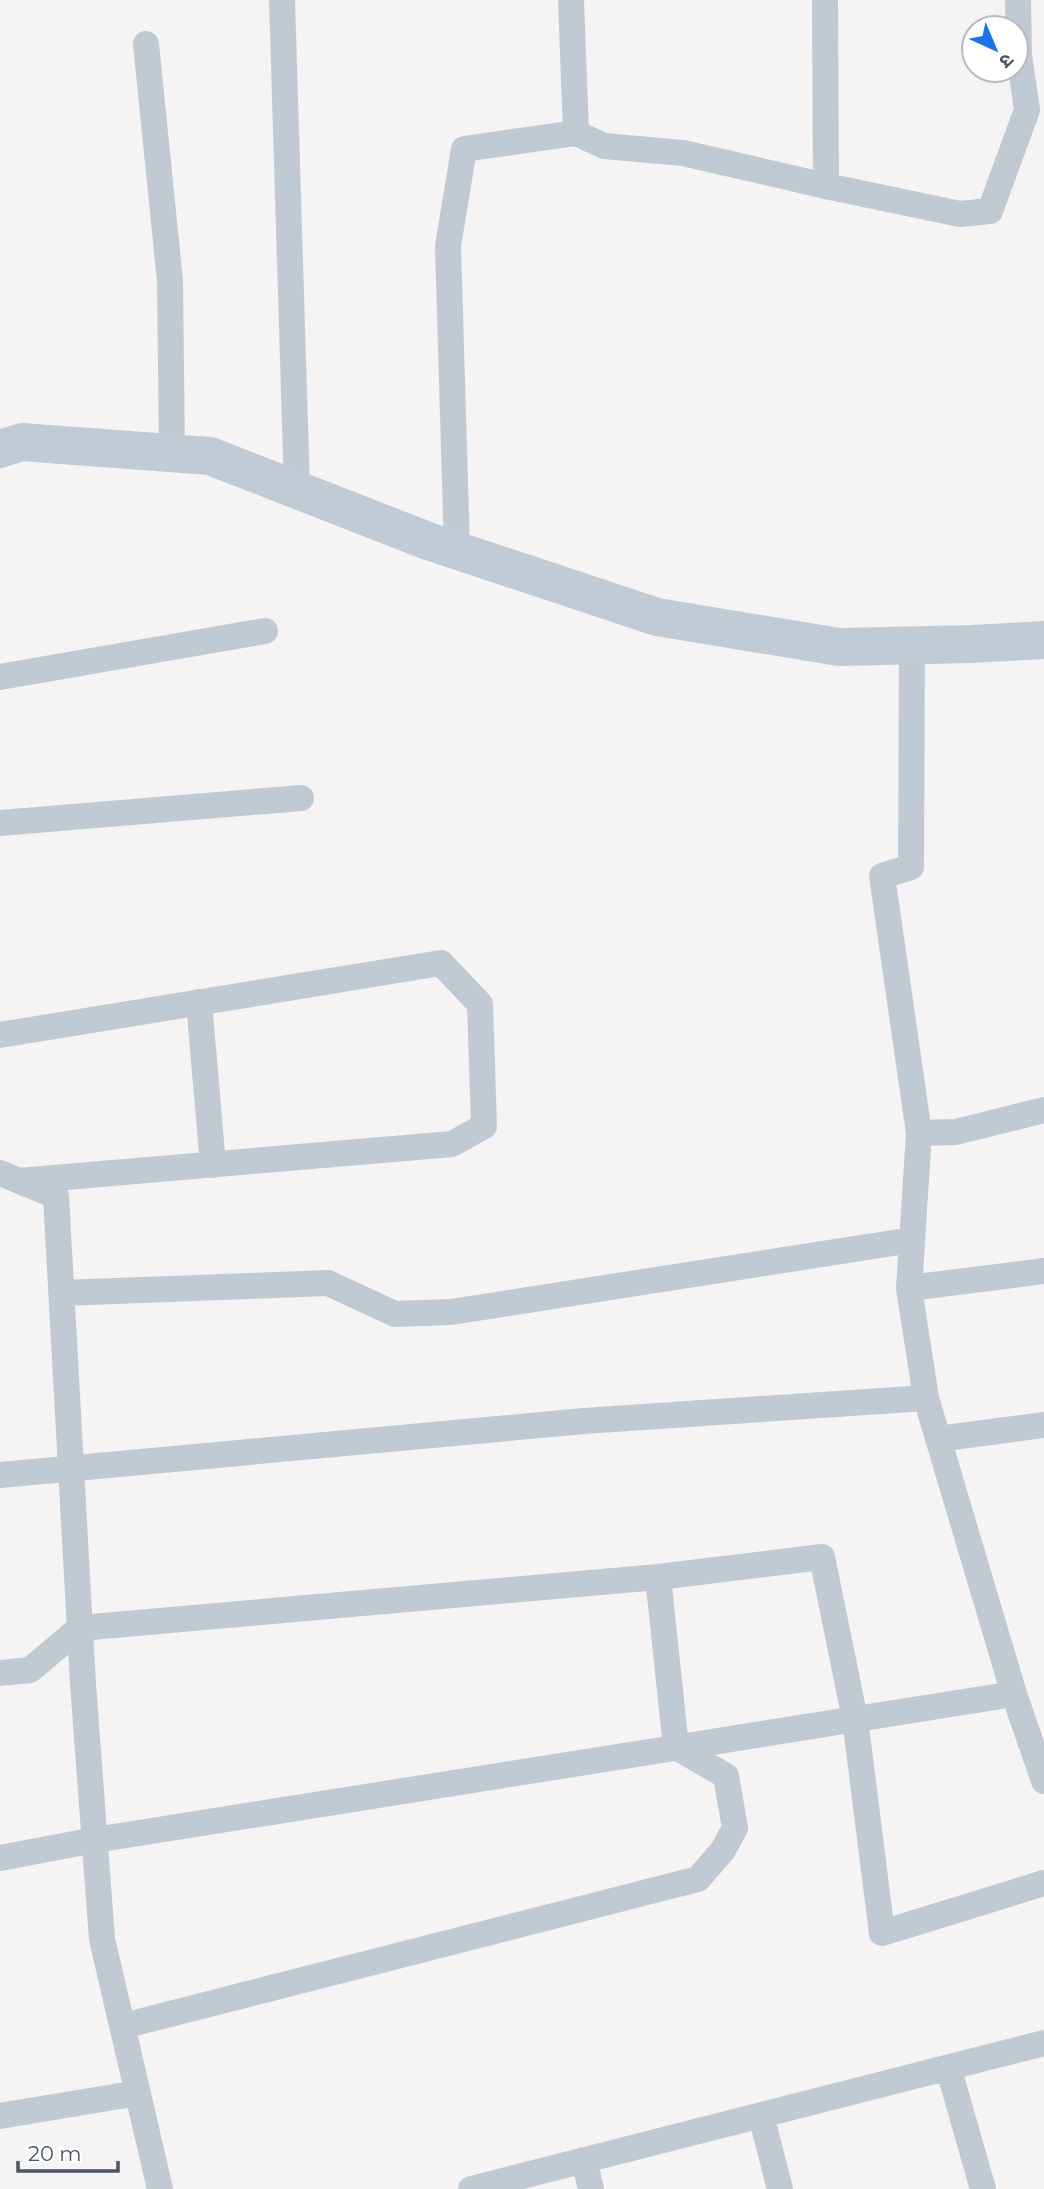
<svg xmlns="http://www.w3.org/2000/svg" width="1044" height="2189" font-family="Montserrat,'Noto Sans Devanagari',sans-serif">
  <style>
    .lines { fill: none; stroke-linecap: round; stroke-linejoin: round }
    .street { stroke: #c1cad2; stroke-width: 26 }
    .secondary { stroke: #c1cbd6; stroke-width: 38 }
  </style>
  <rect width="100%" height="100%" fill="#f5f3f3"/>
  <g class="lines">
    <path class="street" d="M282 0 297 490
      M571 0 576 133
      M825 0 826 186
      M146 44 170 281 172 454
      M457 550 448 246 464 149 576 133 604 146 683 153 826 186 960 214 990 211 1027 110 1019 55 1018 0
      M912 646 911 867 882 876 919 1133 956 1132 1044 1110
      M0 677 265 631
      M0 823 301 798
      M199 1002 213 1165
      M0 1035 441 963 480 1004 484 1126 452 1144 19 1181
      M0 1173 56 1196 83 1684 102 1939 160 2189
      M909 1288 919 1133
      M62 1293 328 1283 395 1314 451 1312 912 1240
      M938 1439 1044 1425
      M0 1475 584 1421 926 1398 909 1288 1044 1271
      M0 1673 30 1670 80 1628 658 1577 822 1557 855 1719 882 1933 1044 1883
      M1014 1694 1044 1781
      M0 1858 95 1840 1014 1694 926 1398
      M123 2026 698 1879 723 1850 735 1828 726 1776 676 1747 658 1577
      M951 2077 983 2189
      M761 2115 780 2189
      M0 2116 138 2093
      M584 2160 591 2189
      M471 2189 1044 2043"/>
    <path class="secondary" d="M0 449 22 442 210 456 428 541 657 617 839 647 972 644 1044 640"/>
  </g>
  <g transform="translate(995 49) rotate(136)"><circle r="33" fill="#ffffff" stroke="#b7bbc0" stroke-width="2"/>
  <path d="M0-5L12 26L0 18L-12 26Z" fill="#1a73e8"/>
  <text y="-10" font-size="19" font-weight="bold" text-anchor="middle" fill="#4a5661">उ</text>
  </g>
  <path d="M18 2161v10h100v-10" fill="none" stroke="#4a5661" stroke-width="3.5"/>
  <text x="28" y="2161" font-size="21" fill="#4a5661" stroke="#ffffff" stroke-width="5" paint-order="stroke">20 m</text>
</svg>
